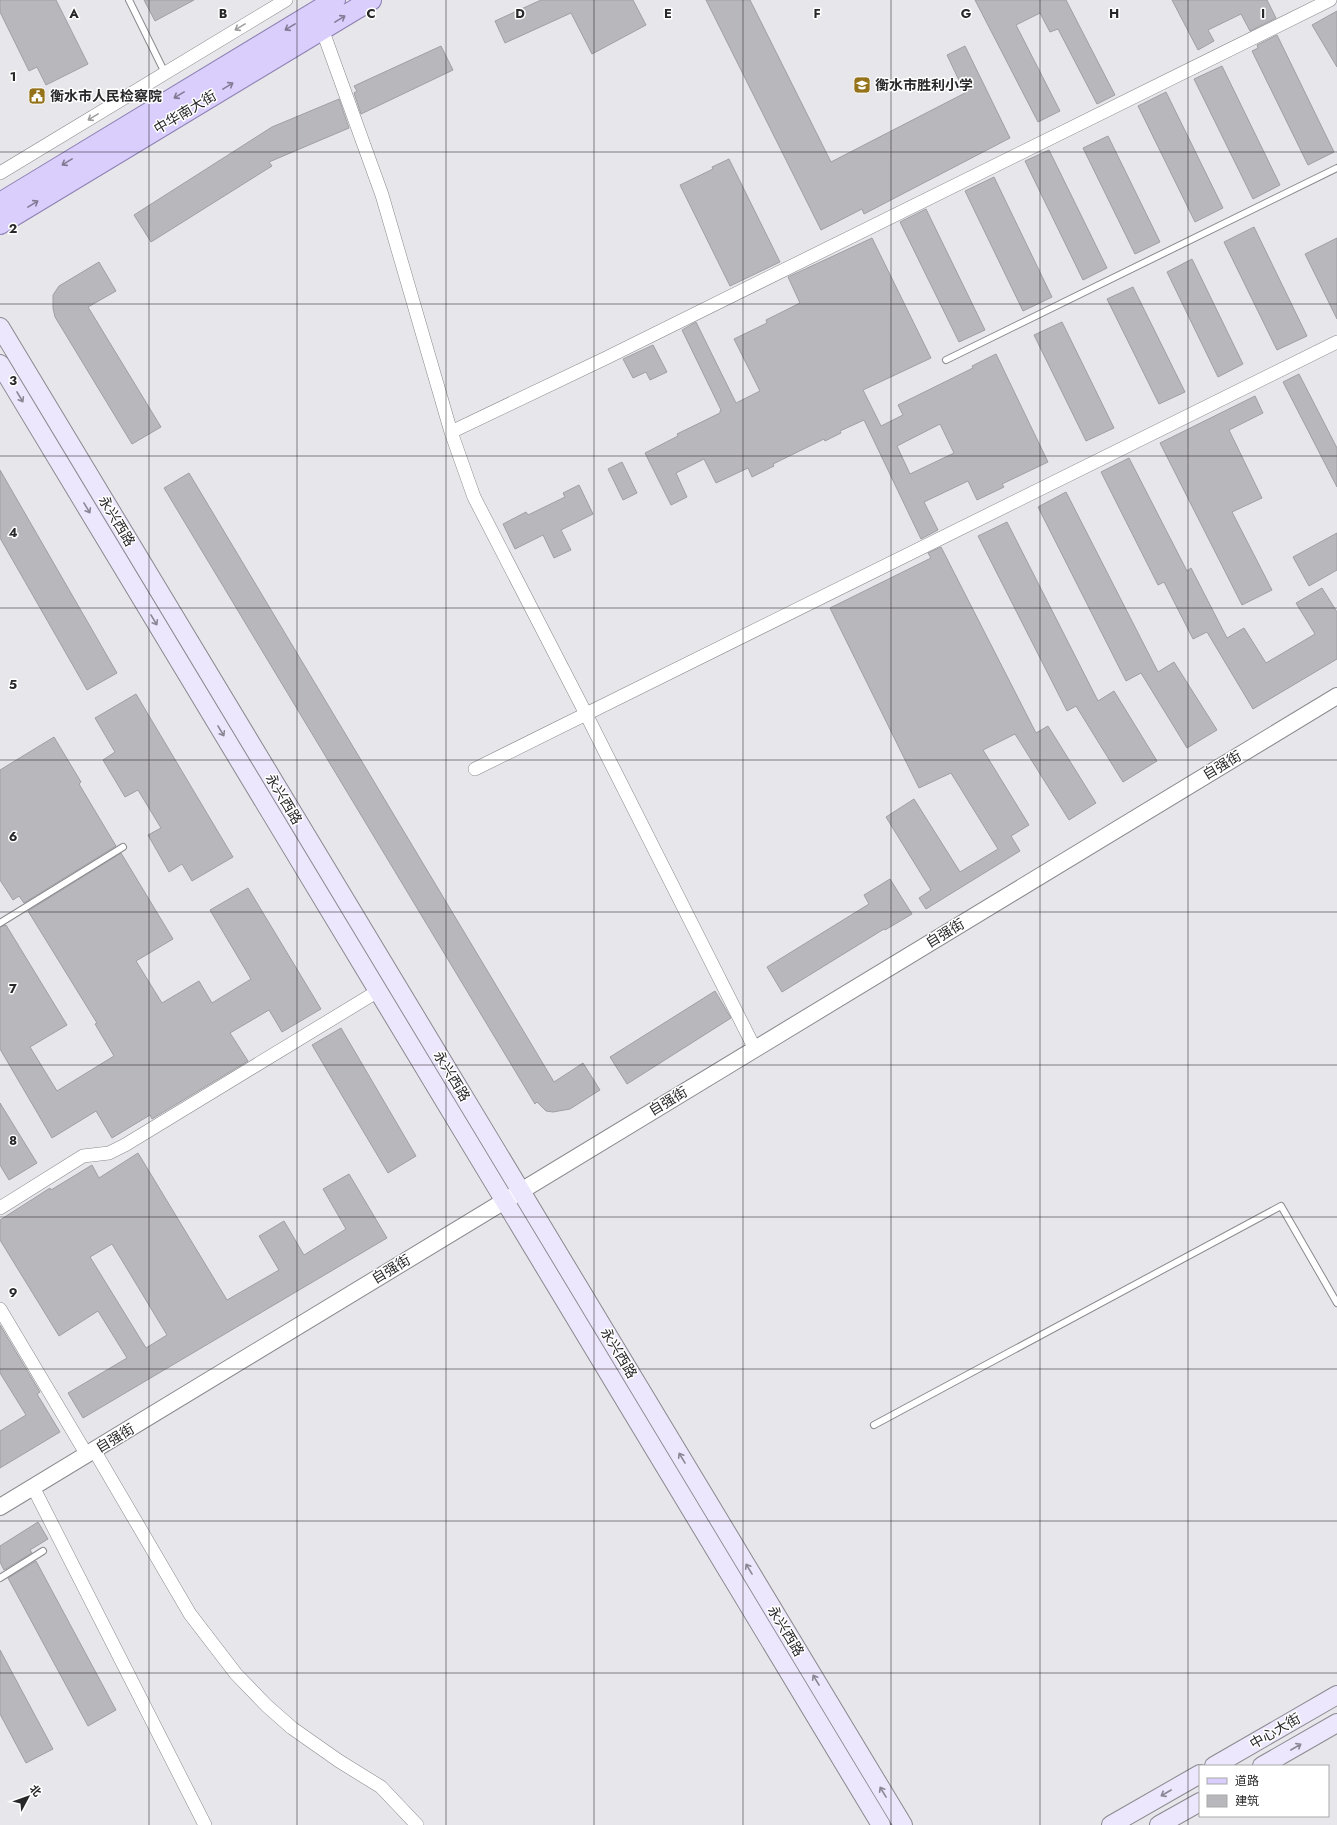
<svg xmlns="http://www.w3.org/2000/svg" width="1337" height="1825" font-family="Jost,'Noto Sans SC',sans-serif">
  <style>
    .building { fill: #b8b7bc; stroke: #a09fa3; fill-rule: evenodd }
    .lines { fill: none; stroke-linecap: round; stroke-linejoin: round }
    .service-casing { stroke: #8a898e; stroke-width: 8 }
    .minor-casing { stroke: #8a898e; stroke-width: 14 }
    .tertiary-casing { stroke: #8a898e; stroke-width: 18 }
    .secondary-casing { stroke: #8a898e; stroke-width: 20 }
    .primary-casing { stroke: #8c7fb2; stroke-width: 22 }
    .service { stroke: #fff; stroke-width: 6 }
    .minor { stroke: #fff; stroke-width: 13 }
    .tertiary { stroke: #fff; stroke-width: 16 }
    .secondary { stroke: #ede7fe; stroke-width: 18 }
    .primary { stroke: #dacefd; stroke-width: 20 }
    .oneway { stroke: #817a93 }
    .oneway2 { stroke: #9e9e9f }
    .oneway3 { stroke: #8a8794 }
    .grid { fill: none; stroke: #282729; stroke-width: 1; stroke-opacity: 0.55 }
    .labels { text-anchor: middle; stroke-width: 3; stroke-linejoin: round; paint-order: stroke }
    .poi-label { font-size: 14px; font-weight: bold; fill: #282729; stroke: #fff; text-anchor: start }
    .street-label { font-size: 14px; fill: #282729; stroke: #fff }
    .grid-label { font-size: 13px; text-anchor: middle; font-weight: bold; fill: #282729; stroke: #fff; stroke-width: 3; stroke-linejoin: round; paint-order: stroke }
  </style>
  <rect width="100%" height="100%" fill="#e7e6ea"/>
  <path class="building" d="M0 0H56L88 64 46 85 37 67 29 71 0 12Z
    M144 0H194L155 21Z
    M541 0H633L646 25 592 54 571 13 505 43 495 21Z
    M706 0H750L831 162 965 93 947 55 965 46 1010 138 864 214 862 209 821 230Z
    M975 0H1066L1115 95 1097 104 1058 29 1050 32 1040 13 1016 25 1060 111 1038 122Z
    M1172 0H1267L1276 18 1250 31 1241 14 1208 30 1214 41 1198 50Z
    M1337 11V67L1312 25Z
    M1277 35 1334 152 1308 165 1252 51 1258 48 1257 45Z
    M441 46 453 70 361 114 354 93 357 91 354 86Z
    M1222 66 1280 185 1253 199 1194 79Z
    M1166 92 1223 208 1195 222 1138 106Z
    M339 99 349 128 269 162 272 166 151 242 134 215 272 127Z
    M1108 136 1160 242 1135 254 1083 148Z
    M1049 150 1107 268 1083 280 1025 161Z
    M729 159 780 262 730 286 680 185 713 169 712 167Z
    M994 177 1052 297 1023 311 965 191Z
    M926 209 985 330 959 342 900 222Z
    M1254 227 1307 336 1277 350 1224 242Z
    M872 238 931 358 863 390 881 426 903 415 898 405 973 368 972 366 996 354 1048 462 1002 484 1004 487 977 500 968 481 924 502 938 530 921 539 864 420 840 431 841 433 825 441 824 439 773 464 774 466 752 477 748 468 716 483 704 459 676 473 687 497 671 505 645 453 678 436 677 434 720 413V411L721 410 682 330 696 322 736 403 760 391 734 339 767 323 766 320 800 303 788 277ZM940 424 954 453 910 474 897 446Z
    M1337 238V319L1305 254Z
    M1192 259 1243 364 1218 377 1167 272Z
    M99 262 116 291 88 307 161 427 132 444 55 317 53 308V295L59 286Z
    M1133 287 1185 392 1159 404 1107 299Z
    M1062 322 1114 428 1086 441 1034 335Z
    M653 345 667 372 650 380 646 372 633 378 623 359Z
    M1299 374 1337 448V487L1283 382Z
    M1255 396 1263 413 1229 430 1262 498 1232 512 1272 590 1242 605 1160 443Z
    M1129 458 1187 571 1191 568 1227 638 1244 628 1266 663 1315 634 1296 603 1322 588 1337 612V659L1253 709 1207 632 1193 639 1164 582 1158 585 1101 472Z
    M622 462 637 493 623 500 608 469Z
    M0 470 117 673 87 690 0 538Z
    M189 473 554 1082 583 1063 600 1090 570 1109 553 1112 546 1111 537 1102 535 1104 164 488Z
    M579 485 593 514 561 530 571 550 554 558 543 535 515 549 503 524 526 512 528 515 565 497 563 493Z
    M1066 492 1158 672 1174 662 1217 730 1187 748 1141 673 1126 681 1038 507Z
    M1007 522 1098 701 1114 691 1157 761 1123 782 1076 706 1067 711 978 536Z
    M1337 533V570L1309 586 1293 557Z
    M941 547 1036 733 1048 726 1096 803 1069 820 1015 734 983 750 1029 825 1011 836 1020 851 926 909 919 898 931 890 886 817 914 799 960 872 998 849 951 773 919 788 830 608 931 558 928 553Z
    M136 694 233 857 192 881 182 864 169 872 148 835 161 828 138 790 125 797 103 760 115 752 95 718Z
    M54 737 81 782 79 784 116 846 24 903 19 896 13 900 0 880V770Z
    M121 853 173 939 136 961 162 1003 199 981 212 1003 251 979 210 910 248 888 321 1009 282 1032 269 1010 230 1033 248 1061 152 1119 150 1115 112 1138 96 1111 52 1138 0 1049V927L6 925 67 1025 30 1047 57 1091 114 1056 95 1024 97 1023 28 911Z
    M890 879 912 914 885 930 884 929 782 992 767 967 869 904 864 895Z
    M715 991 731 1018 627 1084 610 1057Z
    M341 1028 416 1156 388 1173 312 1045Z
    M0 1103 37 1163 9 1180 0 1165Z
    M138 1153 227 1300 279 1270 259 1236 284 1221 304 1255 346 1229 323 1189 349 1174 387 1238 83 1418 68 1393 127 1358 98 1311 59 1336 0 1240V1220L50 1188 51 1190 92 1165 99 1178ZM112 1244 167 1335 146 1348 90 1257Z
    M0 1325 40 1392 37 1394 60 1432 0 1468V1431L26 1415 0 1373Z
    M38 1522 48 1539 30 1550 32 1553 4 1570 0 1562V1546Z
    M36 1561 116 1710 88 1726 8 1578Z
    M0 1650 53 1749 26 1763 0 1714Z"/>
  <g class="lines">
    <g class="service-casing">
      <path id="service" d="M129 0 165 73
        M946 360 1337 168
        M0 923 123 847
        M874 1425 1281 1206 1337 1303
        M0 1578 43 1551"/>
    </g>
    <g class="minor-casing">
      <path id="minor" d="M322 29 382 195 451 432 474 497 586 714 755 1049
        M0 173 286 0
        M451 432 606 358 1330 0
        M475 769 1337 342
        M0 1208 83 1156 109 1153 125 1145 378 991
        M0 1309 87 1455
        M94 1450 190 1614 236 1674 267 1706 292 1728 339 1761 381 1787 417 1825
        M33 1487 205 1825"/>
    </g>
    <g class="tertiary-casing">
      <path id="tertiary" d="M0 1507 1337 696"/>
    </g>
    <g class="secondary-casing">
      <path id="secondary" d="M0 327 903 1825
        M0 364 881 1825
        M1214 1766 1337 1695
        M1262 1766 1337 1723
        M1111 1825 1200 1774
        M1159 1825 1200 1802"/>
    </g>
    <g class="primary-casing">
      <path id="primary" d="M0 203 335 0
        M0 224 371 0"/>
    </g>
    <use href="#service" class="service"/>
    <use href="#minor" class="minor"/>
    <use href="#tertiary" class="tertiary"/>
    <use href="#secondary" class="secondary"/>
    <use href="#primary" class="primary"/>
  </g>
  <defs><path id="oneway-shaft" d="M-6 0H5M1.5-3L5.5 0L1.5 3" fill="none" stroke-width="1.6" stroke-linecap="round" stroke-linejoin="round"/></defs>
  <g class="oneway">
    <use href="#oneway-shaft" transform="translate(340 19) rotate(-31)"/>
    <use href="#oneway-shaft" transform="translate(290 27) rotate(149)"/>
    <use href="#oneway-shaft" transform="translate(228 86) rotate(-31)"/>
    <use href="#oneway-shaft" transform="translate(179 95) rotate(149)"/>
    <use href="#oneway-shaft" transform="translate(67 162) rotate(149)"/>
    <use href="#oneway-shaft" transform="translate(33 204) rotate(-31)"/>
  </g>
  <g class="oneway2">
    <use href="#oneway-shaft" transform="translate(240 27) rotate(149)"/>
    <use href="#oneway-shaft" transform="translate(93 117) rotate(149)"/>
  </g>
  <g class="oneway3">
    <use href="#oneway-shaft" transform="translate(20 397) rotate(59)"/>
    <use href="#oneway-shaft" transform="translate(87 508) rotate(59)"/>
    <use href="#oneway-shaft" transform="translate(154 620) rotate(59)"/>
    <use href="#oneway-shaft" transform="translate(221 731) rotate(59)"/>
    <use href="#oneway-shaft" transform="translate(682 1458) rotate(-121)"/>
    <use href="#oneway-shaft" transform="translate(749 1569) rotate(-121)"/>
    <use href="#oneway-shaft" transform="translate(816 1680) rotate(-121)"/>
    <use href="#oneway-shaft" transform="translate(1296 1747) rotate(-30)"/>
    <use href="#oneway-shaft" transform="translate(883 1792) rotate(-121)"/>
    <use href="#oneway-shaft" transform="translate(1166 1793) rotate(150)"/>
  </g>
  <path class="grid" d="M149 0V1825M297 0V1825M446 0V1825M594 0V1825M743 0V1825M891 0V1825M1040 0V1825M1188 0V1825M0 152H1337M0 304H1337M0 456H1337M0 608H1337M0 760H1337M0 912H1337M0 1065H1337M0 1217H1337M0 1369H1337M0 1521H1337M0 1673H1337"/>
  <defs>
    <g id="school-square" transform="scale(0.9)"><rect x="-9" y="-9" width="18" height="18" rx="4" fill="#95731b" stroke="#fff"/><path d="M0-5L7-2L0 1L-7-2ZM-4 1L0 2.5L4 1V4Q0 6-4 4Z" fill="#fff"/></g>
    <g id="civic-square" transform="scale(0.9)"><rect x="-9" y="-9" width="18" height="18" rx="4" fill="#95731b" stroke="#fff"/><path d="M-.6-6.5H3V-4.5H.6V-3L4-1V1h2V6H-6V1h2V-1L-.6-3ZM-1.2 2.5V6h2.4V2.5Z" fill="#fff"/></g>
  </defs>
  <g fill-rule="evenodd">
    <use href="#school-square" x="862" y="85"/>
    <use href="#civic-square" x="37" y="96"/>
  </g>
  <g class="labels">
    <g class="poi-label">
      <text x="875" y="90">衡水市胜利小学</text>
      <text x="50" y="101">衡水市人民检察院</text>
    </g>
    <g class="street-label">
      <text transform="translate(185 112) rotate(-31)" y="5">中华南大街</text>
      <text transform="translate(117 521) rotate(59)" y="5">永兴西路</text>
      <text transform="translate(1222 765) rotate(-31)" y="5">自强街</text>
      <text transform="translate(284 799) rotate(59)" y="5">永兴西路</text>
      <text transform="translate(945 933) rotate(-31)" y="5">自强街</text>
      <text transform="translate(452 1076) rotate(59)" y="5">永兴西路</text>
      <text transform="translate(668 1101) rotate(-31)" y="5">自强街</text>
      <text transform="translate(391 1269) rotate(-31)" y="5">自强街</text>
      <text transform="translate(619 1353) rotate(59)" y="5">永兴西路</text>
      <text transform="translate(115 1438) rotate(-31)" y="5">自强街</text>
      <text transform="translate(786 1631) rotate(59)" y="5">永兴西路</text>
      <text transform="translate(1275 1731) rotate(-30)" y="5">中心大街</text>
    </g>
  </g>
  <g class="grid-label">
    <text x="74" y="18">A</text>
    <text x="223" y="18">B</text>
    <text x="371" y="18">C</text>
    <text x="520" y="18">D</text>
    <text x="668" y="18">E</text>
    <text x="817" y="18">F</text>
    <text x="966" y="18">G</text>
    <text x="1114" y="18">H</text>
    <text x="1263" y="18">I</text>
    <text x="13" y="81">1</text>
    <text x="13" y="233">2</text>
    <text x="13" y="385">3</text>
    <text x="13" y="537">4</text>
    <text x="13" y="689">5</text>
    <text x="13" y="841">6</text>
    <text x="13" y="993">7</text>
    <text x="13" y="1145">8</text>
    <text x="13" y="1297">9</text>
  </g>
  <rect x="1199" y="1765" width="130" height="52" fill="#ffffff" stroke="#a9a9a9"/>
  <rect x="1207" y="1778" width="20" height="6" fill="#dacefd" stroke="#a9a9a9"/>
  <text x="1235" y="1785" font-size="12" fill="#282729">道路</text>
  <rect x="1207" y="1795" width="20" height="12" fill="#b8b7bc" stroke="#a9a9a9"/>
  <text x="1235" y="1805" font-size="12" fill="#282729">建筑</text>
  <g transform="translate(28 1797) rotate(49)" stroke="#ffffff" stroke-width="3" paint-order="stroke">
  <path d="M0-3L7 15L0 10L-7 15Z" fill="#282729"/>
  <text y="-6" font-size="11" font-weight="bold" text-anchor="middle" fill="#282729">北</text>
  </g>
</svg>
